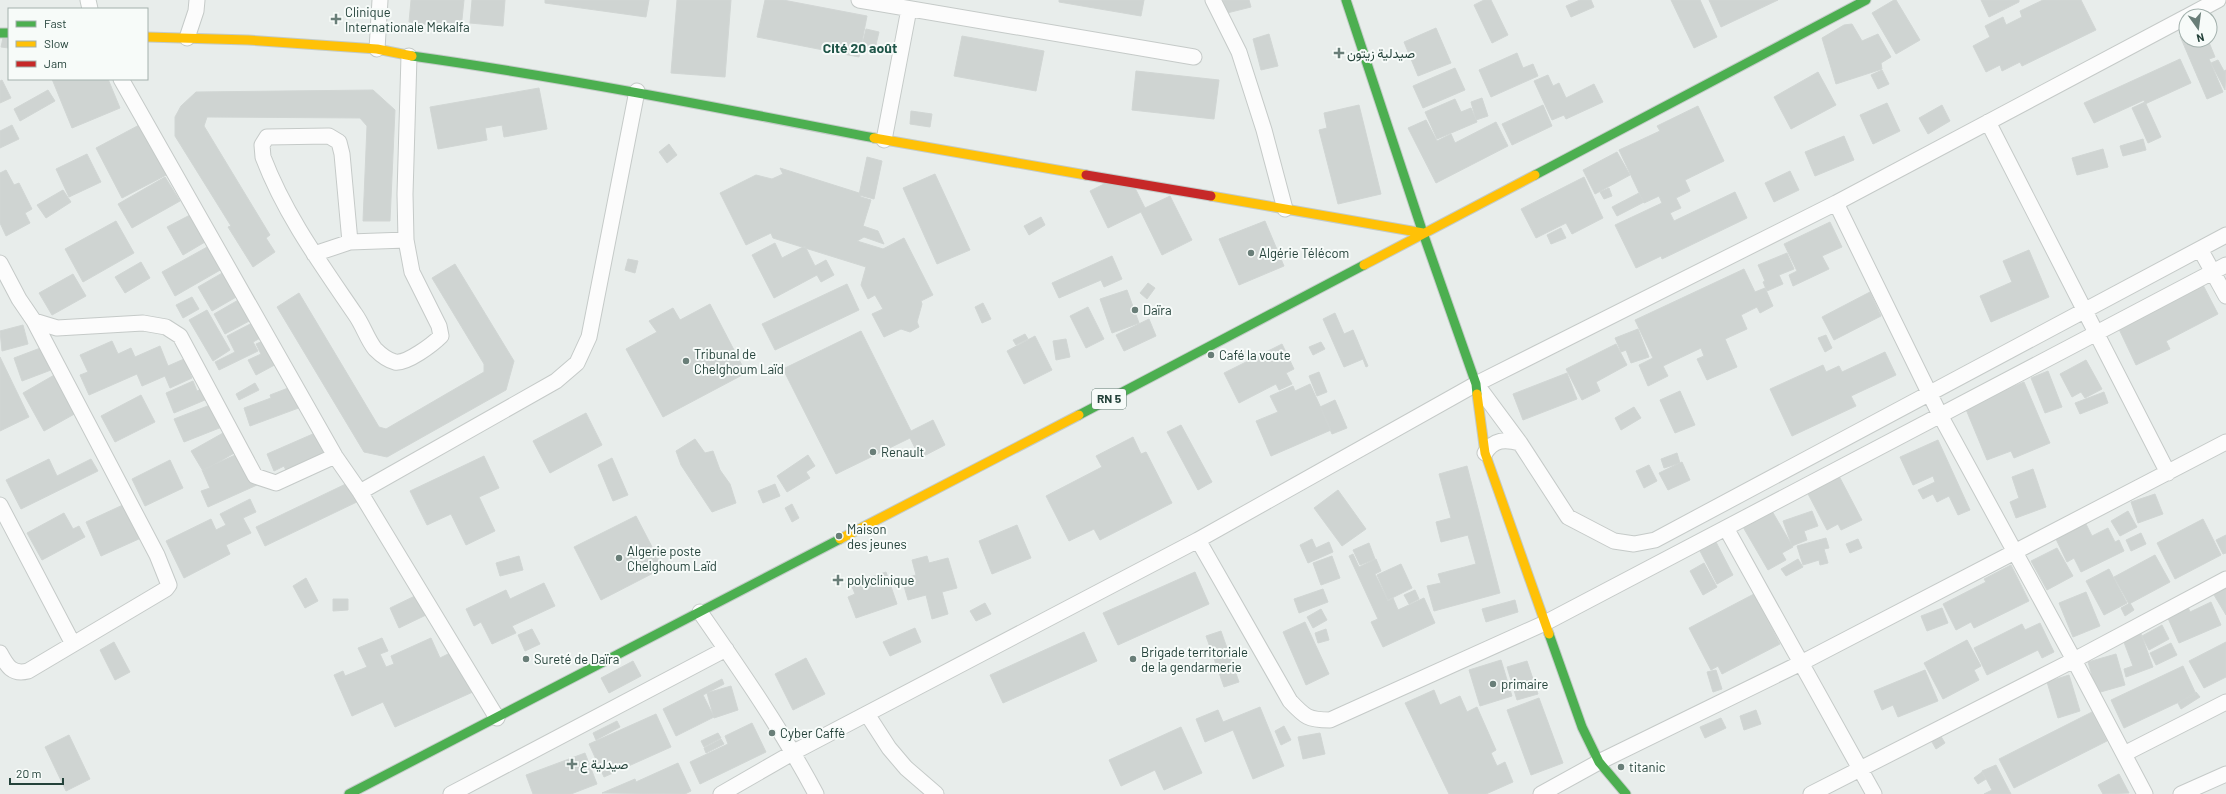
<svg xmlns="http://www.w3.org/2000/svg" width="2226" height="794" font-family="Barlow,Vazirmatn,sans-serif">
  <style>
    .building { fill: #cfd4d2; stroke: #d1d6d4 }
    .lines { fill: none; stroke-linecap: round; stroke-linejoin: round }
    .street-casing { stroke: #c5cac8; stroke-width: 17 }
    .fast-casing { stroke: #c3cbc8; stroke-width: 11 }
    .slow-casing { stroke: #c3cbc8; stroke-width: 11 }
    .jam-casing { stroke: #c3cbc8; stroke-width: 11 }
    .street { stroke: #fcfcfc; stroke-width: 15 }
    .fast { stroke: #4caf50; stroke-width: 9 }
    .slow { stroke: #ffc107; stroke-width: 9 }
    .jam { stroke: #c62828; stroke-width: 9 }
    .poi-dot { fill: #697e78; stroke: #f7fbf9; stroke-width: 1.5 }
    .labels { text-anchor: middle; stroke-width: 4; stroke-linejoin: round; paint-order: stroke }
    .shield { fill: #f7fbf9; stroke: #637a73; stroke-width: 1 }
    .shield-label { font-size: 12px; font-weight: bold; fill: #24423a }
    .poi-label { font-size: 13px; fill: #24423a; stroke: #f7fbf9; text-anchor: start }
    .neighbourhood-label { font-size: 14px; font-weight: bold; fill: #1f5548; stroke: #f7fbf9 }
  </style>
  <rect width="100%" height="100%" fill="#e8edeb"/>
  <path class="building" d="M411 0H464L461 29 409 22Z
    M472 0H505L503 26 470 23Z
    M545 0H649L646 17 545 3Z
    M677 0H731L725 77 671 73Z
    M765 0H783L867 16 859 57 757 37Z
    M1059 0H1144L1141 16 1059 2Z
    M1223 0H1249L1251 7 1227 13Z
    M1484 0H1491L1508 35 1492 43 1474 5Z
    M1580 0H1591L1594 7 1571 17 1566 6Z
    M1671 0H1700L1717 37 1694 48Z
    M1709 0H1778L1721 27Z
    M1894 0H1896L1920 40 1896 54 1872 13Z
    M1981 0H2019V2L1989 17Z
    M2043 0H2081L2096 30 2022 66 2020 62 2002 71 2000 65 1986 72 1973 46 1990 37 1985 26 2003 17 2006 25 2022 17 2020 11Z
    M1852 24 1862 41 1878 34 1891 57 1881 63 1882 69 1836 84 1822 38 1844 25Z
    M1436 28 1451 63 1418 76 1404 42Z
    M866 29 879 32 874 53 861 50Z
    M1269 34 1278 66 1261 70 1253 39Z
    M2186 34V40H2208L2215 57 2209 59 2223 92 2207 99 2180 36Z
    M962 36 1044 51 1036 91 954 76Z
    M3 38 9 39V48L1 47Z
    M1517 53 1523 68 1533 64 1538 76 1491 97 1479 70Z
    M2180 59 2191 83 2145 104 2144 100 2094 123 2084 103Z
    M2218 60 2224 71 2226 70 2225 90 2211 63Z
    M1455 68 1465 90 1423 108 1413 86Z
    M1882 70 1889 84 1878 89 1871 75Z
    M1136 71 1219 80 1214 119 1132 110Z
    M1818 72 1836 105 1791 129 1774 97Z
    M1548 75 1553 86 1559 83 1566 98 1594 84 1603 102 1566 119 1564 115 1552 120 1534 81Z
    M52 79H108L120 108 72 128Z
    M2 80 11 98 0 103V81Z
    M539 88 547 129 504 137 502 125 485 128 487 140 438 149 430 107Z
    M48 90 55 101 20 121 14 109Z
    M373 90 395 110 390 221H363L367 126 360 118 207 117 204 126 270 235 266 238 275 252 253 267 228 227 231 226 175 136V117L181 106 196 92Z
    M1482 98 1488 116 1476 120 1471 102Z
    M1455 99 1461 112 1471 108 1477 122 1437 139 1425 112Z
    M2145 102 2161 137 2148 143 2132 108Z
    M1887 103 1900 131 1873 144 1860 115Z
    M1359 105 1381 194 1338 204 1319 130 1327 128 1324 113Z
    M1543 105 1552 126 1512 145 1502 124Z
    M1942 105 1950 121 1928 134 1919 118Z
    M1698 106 1724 161 1685 180 1690 191 1676 198 1681 208 1670 213 1674 221 1735 192 1747 218 1662 259 1661 256 1636 268 1615 225 1662 203 1659 196 1644 203 1619 150 1660 131 1657 126Z
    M911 111 932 114 930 127 910 124Z
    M1426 120 1437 141 1451 134 1455 143 1496 122 1508 146 1436 183 1408 128Z
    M143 123 170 173 122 198 96 148Z
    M12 125 19 139 0 148V131Z
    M1844 136 1854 160 1815 176 1805 152Z
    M2143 139 2146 150 2123 156 2120 146Z
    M669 144 677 155 667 163 659 152Z
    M2103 149 2108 167 2077 175 2072 158Z
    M1617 152 1630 175 1595 194 1583 170Z
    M87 154 101 182 69 197 56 169Z
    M867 157 882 161 874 199 859 195Z
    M780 168 859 193 861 197 871 200 863 226 878 231 884 244 864 237 857 241 883 249 904 238 933 295 921 301 922 304 917 322 919 327 910 332 901 329 884 337 872 314 883 309 875 295 868 299 861 285 866 267 773 238 771 233 746 245 720 193 756 175 772 179 783 174Z
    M6 170 14 185 19 183 32 209 25 213 30 223 6 236 0 223V173Z
    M1790 171 1799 190 1774 202 1765 183Z
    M935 174 970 250 937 264 903 188Z
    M165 177 180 201 132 228 118 204Z
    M1584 177 1603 218 1572 234 1566 223 1536 238 1521 209Z
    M1110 181 1132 182 1145 208 1170 196 1192 240 1162 255 1141 212 1108 228 1090 191Z
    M1609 188 1612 196 1604 199 1600 192Z
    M63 190 71 202 46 218 37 205Z
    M1639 193 1644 202 1617 216 1612 207Z
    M190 215 205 242 183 255 167 227Z
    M1041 217 1045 225 1029 235 1024 226Z
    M116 221 134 253 83 282 65 249Z
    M1265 221 1284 266 1239 285 1219 239Z
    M1830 222 1842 247 1822 256 1829 269 1793 286 1789 275 1797 271 1784 244Z
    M1561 228 1566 238 1551 244 1547 235Z
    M775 243 782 258 805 246 815 266 826 260 834 275 821 282 817 275 774 298 752 255Z
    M209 246 222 269 175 296 162 272Z
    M2029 250 2049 297 1991 322 1980 296 2012 282 2003 261Z
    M1787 253 1794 269 1779 275 1783 284 1767 291 1763 282 1765 281 1758 265Z
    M1112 256 1122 279 1104 287 1101 280 1059 298 1052 283Z
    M628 259 638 261 635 273 625 270Z
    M141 262 150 278 125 293 115 277Z
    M455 264 514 361 506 390 387 457 364 452 277 307 299 293 379 427 386 429 484 372V364L432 278Z
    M1744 269 1755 292 1765 288 1773 306 1760 313 1757 307 1741 315 1747 329 1725 339 1737 367 1707 380 1697 359 1704 356 1701 348 1663 366 1668 376 1648 386 1639 365 1653 358 1635 320Z
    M224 272 238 296 212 311 198 287Z
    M73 274 86 296 52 315 39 293Z
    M1148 283 1155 288 1147 299 1140 293Z
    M847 284 859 310 775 350 762 324Z
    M2203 285 2218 314 2166 341 2170 349 2136 365 2118 327Z
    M1127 290 1139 323 1112 333 1100 299Z
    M1870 292 1881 316 1834 340 1822 317Z
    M192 297 199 309 183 318 176 305Z
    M240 299 251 320 225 334 214 314Z
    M983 303 991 319 982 323 975 307Z
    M710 304 746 373 663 417 626 349 657 332 649 321 673 308 680 320Z
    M1088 307 1104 339 1086 348 1070 316Z
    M207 310 230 350 213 361 189 320Z
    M1335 313 1344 334 1353 330 1368 366 1366 367 1363 359 1344 367 1323 319Z
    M1149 319 1156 336 1124 351 1116 335Z
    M258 320 266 335 253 342 258 351 219 370 215 362 235 352 227 336Z
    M23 325 28 344 2 351 0 331Z
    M1638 329 1649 357 1631 363 1626 350 1621 352 1615 338Z
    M861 331 911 431 933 420 945 445 920 458 910 438 836 474 783 369Z
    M1025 334 1028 339 1016 345 1013 340Z
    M1826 335 1832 348 1825 352 1818 338Z
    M1035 336 1052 370 1024 384 1007 351Z
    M270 338 282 361 256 375 248 360 261 354 256 344Z
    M1066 339 1070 357 1056 360 1053 341Z
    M112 341 118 354 131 348 135 357 160 346 168 366 184 359 192 378 170 388 165 376 142 386 137 374 89 395 80 375 88 372 80 355Z
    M1321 342 1325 349 1313 355 1309 347Z
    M1282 344 1294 369 1286 373 1292 384 1279 390 1276 384 1239 403 1224 373Z
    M1616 344 1627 365 1596 382 1600 391 1582 400 1566 369Z
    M43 347 51 370 22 381 14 358Z
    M1885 352 1896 375 1851 396 1856 406 1792 436 1770 389 1823 365 1826 372 1839 366 1842 372Z
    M0 357 29 417 0 431Z
    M2086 360 2102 389 2085 398 2081 392 2072 397 2060 374Z
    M2048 371 2062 407 2045 413 2031 378Z
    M1319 372 1327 392 1317 396 1309 376Z
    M1567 373 1577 399 1523 420 1513 394Z
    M56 374 78 412 44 431 23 393Z
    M193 381 197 391 207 387 212 397 174 413 166 393Z
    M2024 382 2050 443 2014 458 2011 451 1987 460 1965 407Z
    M255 383 259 390 239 400 236 394Z
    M1310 384 1331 430 1271 456 1256 421 1278 412 1270 396 1293 386 1295 391Z
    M296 385 304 406 250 426 244 408 271 398 270 395Z
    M1680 391 1695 425 1675 433 1660 400Z
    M2104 392 2108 403 2080 414 2075 403Z
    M141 395 155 422 115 442 101 416Z
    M1335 400 1347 428 1332 434 1320 407Z
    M218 402 227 425 184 442 174 419Z
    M1634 407 1641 418 1621 430 1615 418Z
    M586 413 602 445 550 473 533 441Z
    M1181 425 1212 482 1198 490 1167 432Z
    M232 428 243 448 203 471 191 451Z
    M322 430 337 463 288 475 284 466 274 471 267 454Z
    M1133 437 1141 454 1146 452 1172 503 1100 540 1094 529 1069 541 1046 496 1102 467 1096 456Z
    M695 439 705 453 713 451 720 470 730 484 736 503 712 512 681 465 676 451Z
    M1938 440 1970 510 1958 515 1949 496 1937 502 1933 494 1923 499 1918 490 1935 482 1933 476 1913 485 1900 457Z
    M242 452 257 485 208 507 201 491 210 488 202 470Z
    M1677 453 1680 463 1664 468 1661 459Z
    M808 455 815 466 806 472 810 478 787 492 777 476Z
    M484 456 499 488 479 497 495 531 466 545 451 514 427 525 410 491Z
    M612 458 628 495 613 501 598 465Z
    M49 459 57 476 91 459 98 471 21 509 6 480Z
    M170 460 183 488 145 506 132 479Z
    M1682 462 1690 480 1668 490 1659 473Z
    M1649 465 1657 481 1644 488 1636 471Z
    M1467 466 1500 593 1434 611 1427 586 1441 583 1438 574 1476 564 1468 535 1441 542 1436 522 1451 518 1439 474Z
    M2033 469 2046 507 2016 518 2010 502 2019 498 2012 477Z
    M1839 476 1862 520 1841 530 1838 524 1827 530 1807 492Z
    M352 481 361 500 265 546 256 527Z
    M775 484 780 496 763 503 758 491Z
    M1338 490 1366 529 1342 546 1314 508Z
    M2155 494 2163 514 2138 523 2131 502Z
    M250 499 256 512 243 518 251 533 226 545 230 554 184 578 166 541 211 519 216 530 226 525 220 514Z
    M125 504 141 538 101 556 86 522Z
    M792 504 799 518 792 522 785 508Z
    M1772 511 1793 547 1782 553 1786 560 1768 570 1743 527Z
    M1812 511 1818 526 1804 531 1807 540 1792 546 1783 521Z
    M2128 511 2137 527 2120 536 2111 521Z
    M64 513 73 529 79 526 85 537 42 560 27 533Z
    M636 516 663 568 601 600 574 547Z
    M2203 519 2221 555 2175 579 2157 543Z
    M2085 522 2092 536 2108 528 2115 542 2119 540 2124 551 2081 572 2074 558 2067 562 2055 537Z
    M1017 525 1031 558 992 574 979 541Z
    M2141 533 2146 544 2131 551 2126 540Z
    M2226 535V553L2223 554 2216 540Z
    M1826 538 1829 548 1824 549 1828 563 1820 565 1819 560 1803 565 1797 546Z
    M1312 539 1316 548 1329 542 1333 552 1308 563 1300 545Z
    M1858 539 1862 548 1850 553 1846 544Z
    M1716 542 1733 575 1717 584 1700 551Z
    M1369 543 1375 559 1360 565 1353 550Z
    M2057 548 2073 576 2047 590 2031 561Z
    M1353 554 1359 567 1376 559 1381 571 1375 574 1388 601 1393 598 1398 610 1424 598 1435 623 1383 647 1371 622 1378 619 1349 556Z
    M2155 555 2170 582 2129 604 2114 577Z
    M519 556 523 570 500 576 496 563Z
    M927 556 929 563 948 558 957 588 942 592 948 614 932 619 926 595 908 600 902 579 916 575 912 560Z
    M1332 556 1340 578 1321 585 1313 563Z
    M1798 559 1803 567 1786 576 1781 569Z
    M1704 563 1717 587 1703 595 1690 571Z
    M1401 564 1412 588 1388 600 1377 575Z
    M2011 565 2029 601 1974 628 1971 622 1956 630 1943 604 1986 582 1984 579Z
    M2109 569 2127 603 2104 615 2086 581Z
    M886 572 897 604 856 618 848 597 855 594 851 584Z
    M1195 572 1209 604 1118 645 1103 613Z
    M306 578 318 601 305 608 293 586Z
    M2226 581V615L2211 590Z
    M544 583 555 606 512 626 516 633 492 644 481 622 474 626 466 609 506 590 510 599Z
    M1323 589 1328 602 1299 613 1294 599Z
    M1415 590 1419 599 1409 604 1404 595Z
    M2086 592 2100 626 2073 637 2059 603Z
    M1754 594 1780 644 1722 674 1718 666 1711 670 1689 628Z
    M417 595 426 615 399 628 390 608Z
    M333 599H348V610L333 611Z
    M1515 600 1518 612 1486 622 1482 609Z
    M2211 602 2221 625 2179 643 2167 616 2188 607 2190 612Z
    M985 603 991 614 976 621 970 611Z
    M2130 603 2134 610 2125 616 2121 608Z
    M1942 608 1948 623 1927 631 1921 616Z
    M1321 609 1327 620 1313 628 1307 617Z
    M1305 622 1329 674 1306 685 1283 632Z
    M2040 623 2054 652 2042 658 2038 650 1987 675 1974 648 2022 624 2025 630Z
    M2162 625 2169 639 2149 650 2142 636Z
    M915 628 921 642 890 656 883 642Z
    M532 629 540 644 525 651 518 635Z
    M1326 629 1329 640 1318 643 1315 633Z
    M1221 631 1239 682 1224 687 1206 636Z
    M2140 631 2153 667 2126 677 2124 669 2133 666 2122 637Z
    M1084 632 1097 661 1003 703 990 675Z
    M382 638 388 651 380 654 386 667 394 664 391 656 431 638 440 658 456 650 475 691 395 727 383 702 352 716 334 675 343 671 345 676 367 667 358 648Z
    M1967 640 1981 666 1974 670 1979 680 1943 699 1924 663Z
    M114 642 130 672 115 680 100 650Z
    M2226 642V677L2204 688 2189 661Z
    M2171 643 2177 655 2156 665 2150 653Z
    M2116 654 2125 685 2097 693 2088 662Z
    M806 658 825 694 793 710 775 674Z
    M1501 660 1512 696 1480 706 1469 670Z
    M633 661 641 676 609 693 601 678Z
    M1527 661 1538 694 1517 700 1507 667Z
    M2183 666 2196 694 2124 728 2111 700Z
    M1716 670 1722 689 1713 692 1707 672Z
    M1925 670 1938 701 1898 717 1893 705 1882 710 1874 691Z
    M2069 675 2080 711 2058 718 2047 682Z
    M722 679 724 684 703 695 714 717 676 736 663 709Z
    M731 686 738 710 714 718 707 693Z
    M1434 690 1440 705 1460 696 1467 712 1477 707 1496 750 1491 753 1497 766 1505 762 1513 782 1486 794H1449L1405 703Z
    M2196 692 2200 697 2181 709 2178 703Z
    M1539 698 1563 763 1531 775 1507 710Z
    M1260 707 1284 766 1253 779 1233 730 1205 742 1196 719 1218 710 1223 722Z
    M1756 710 1761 724 1744 730 1740 716Z
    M2092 712 2107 741 2014 788 1999 759Z
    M656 714 671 747 604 777 589 744Z
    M1721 718 1726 728 1705 738 1700 727Z
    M617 721 620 727 596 740 593 733Z
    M752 723 766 752 700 784 690 762 728 744 725 736Z
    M1284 726 1291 740 1281 745 1275 731Z
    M1181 727 1202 773 1164 790 1155 770 1121 786 1109 760Z
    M1937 730 1945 743 1936 749 1928 735Z
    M718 733 721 738 704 747 701 741Z
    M1320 733 1325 754 1303 759 1298 737Z
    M69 735 90 779 66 791 45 747Z
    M721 739 724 744 706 753 704 748Z
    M585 753 597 784 571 794H533L526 775Z
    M678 763 691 791 685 794 602 793 635 779 636 782Z
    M1996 765 2011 794H1984L1992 790 1982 771Z
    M1982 772 1986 779 1978 784 1974 778Z
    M2119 774 2129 793 2103 794 2098 785Z"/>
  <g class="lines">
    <g class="street-casing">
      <path id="street" d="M88 0 90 9
        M859 0 1194 57
        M1213 0 1239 52 1264 130 1285 209
        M2188 16 2218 0
        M187 38 196 11 197 0
        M377 49 380 0
        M121 79 335 456 360 492
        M1988 122 2168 473
        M884 140 909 9
        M1836 203 1940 415 2074 660 2145 794
        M350 242 342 154 339 142 329 136 267 137 262 145 263 157C285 215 321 264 355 314 363 325 367 339 375 349 380 354 387 360 395 362 407 364 433 344 441 336L439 326 412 272 406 240
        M2200 249 2226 296
        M314 254 350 242 406 240 405 194 409 56
        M0 263 19 299 34 321 57 328 143 323 166 327 180 336 255 476 276 483 335 456
        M1477 385 1520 443 1568 517 1614 541 1634 544 1655 540 2226 235
        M1485 453C1494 439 1505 439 1520 443
        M0 505 73 644
        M1726 528 1874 794
        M1198 540 1290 701C1305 717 1308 720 1330 720L1545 623 2226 265
        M700 612C741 671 782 730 816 794
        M0 653C7 666 12 675 28 671L166 589 169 585 157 555 34 321
        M867 714 889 748 906 768 936 794
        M497 718 360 492 556 381 577 363 589 337 637 91
        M2124 754 2226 702
        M451 794 726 649
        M721 794 794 752 1198 540 1476 384 1836 203 2186 17
        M1541 794 1599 762 1801 663 2226 442
        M1811 794 2074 660 2226 579
        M2181 794 2226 774"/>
    </g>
    <g class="fast-casing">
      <path id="fast" d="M1346 0 1423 233 1476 384 1477 394
        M0 33H9
        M412 56C568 78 720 108 874 138
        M1535 175 1866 0
        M1079 415 1364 265
        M1549 634 1582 727 1599 762 1626 794
        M349 794 840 539"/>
    </g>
    <g class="slow-casing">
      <path id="slow" d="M147 37 248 40 377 49 412 56
        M874 138 1086 175
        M1211 196 1423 233
        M1364 265 1535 175
        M1477 394 1485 453 1549 634
        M840 539 1079 415"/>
    </g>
    <g class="jam-casing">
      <path id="jam" d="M1086 175 1211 196"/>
    </g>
    <use href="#street" class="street"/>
    <use href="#fast" class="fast"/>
    <use href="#slow" class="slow"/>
    <use href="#jam" class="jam"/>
  </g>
  <g class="poi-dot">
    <path d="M334 13h4v4h4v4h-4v4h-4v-4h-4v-4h4z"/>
    <path d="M1337 47h4v4h4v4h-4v4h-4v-4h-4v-4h4z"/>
    <circle cx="1251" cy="253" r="4"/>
    <circle cx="1135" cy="310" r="4"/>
    <circle cx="1211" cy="355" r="4"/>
    <circle cx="686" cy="361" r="4"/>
    <circle cx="873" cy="452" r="4"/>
    <circle cx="839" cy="536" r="4"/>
    <circle cx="619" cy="558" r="4"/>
    <path d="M836 574h4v4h4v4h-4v4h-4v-4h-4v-4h4z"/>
    <circle cx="526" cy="659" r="4"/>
    <circle cx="1133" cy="659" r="4"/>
    <circle cx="1493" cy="684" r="4"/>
    <circle cx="772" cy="733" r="4"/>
    <path d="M570 758h4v4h4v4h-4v4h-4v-4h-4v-4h4z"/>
    <circle cx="1621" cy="767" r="4"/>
  </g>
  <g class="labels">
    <rect class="shield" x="1092" y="389" width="34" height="20" rx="3"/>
    <g class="shield-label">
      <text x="1109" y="403">RN 5</text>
    </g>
    <g class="poi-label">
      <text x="345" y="17">Clinique<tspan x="345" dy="15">Internationale Mekalfa</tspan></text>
      <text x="1347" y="58">صيدلية زيتون</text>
      <text x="1259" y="258">Algérie Télécom</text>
      <text x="1143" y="315">Daïra</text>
      <text x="694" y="359">Tribunal de<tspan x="694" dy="15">Chelghoum Laïd</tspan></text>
      <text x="1219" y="360">Café la voute</text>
      <text x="881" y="457">Renault</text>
      <text x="847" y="534">Maison<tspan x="847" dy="15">des jeunes</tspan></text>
      <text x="627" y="556">Algerie poste<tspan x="627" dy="15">Chelghoum Laïd</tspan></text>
      <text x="847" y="585">polyclinique</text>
      <text x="1141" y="657">Brigade territoriale<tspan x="1141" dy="15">de la gendarmerie</tspan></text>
      <text x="534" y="664">Sureté de Daïra</text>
      <text x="1501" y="689">primaire</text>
      <text x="780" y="738">Cyber Caffè</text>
      <text x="580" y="769">صيدلية ع</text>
      <text x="1629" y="772">titanic</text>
    </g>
    <g class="neighbourhood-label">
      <text x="860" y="53">Cité 20 août</text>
    </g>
  </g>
  <rect x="8" y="8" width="140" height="72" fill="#f7fbf9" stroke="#a3b1ad"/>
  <rect x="16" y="21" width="20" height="6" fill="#4caf50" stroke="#a3b1ad"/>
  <text x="44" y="28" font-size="12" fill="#24423a">Fast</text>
  <rect x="16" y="41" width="20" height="6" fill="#ffc107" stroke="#a3b1ad"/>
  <text x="44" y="48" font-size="12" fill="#24423a">Slow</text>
  <rect x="16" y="61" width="20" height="6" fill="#c62828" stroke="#a3b1ad"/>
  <text x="44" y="68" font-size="12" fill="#24423a">Jam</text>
  <g transform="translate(2198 28) rotate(166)"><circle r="19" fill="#f7fbf9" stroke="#a3b1ad"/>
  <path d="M0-3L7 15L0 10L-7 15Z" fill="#697e78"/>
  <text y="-6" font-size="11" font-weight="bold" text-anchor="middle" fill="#24423a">N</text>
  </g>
  <path d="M10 778v6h53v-6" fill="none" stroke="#24423a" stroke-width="2"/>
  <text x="16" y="778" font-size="12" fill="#24423a" stroke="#f7fbf9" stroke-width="3" paint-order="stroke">20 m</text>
</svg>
